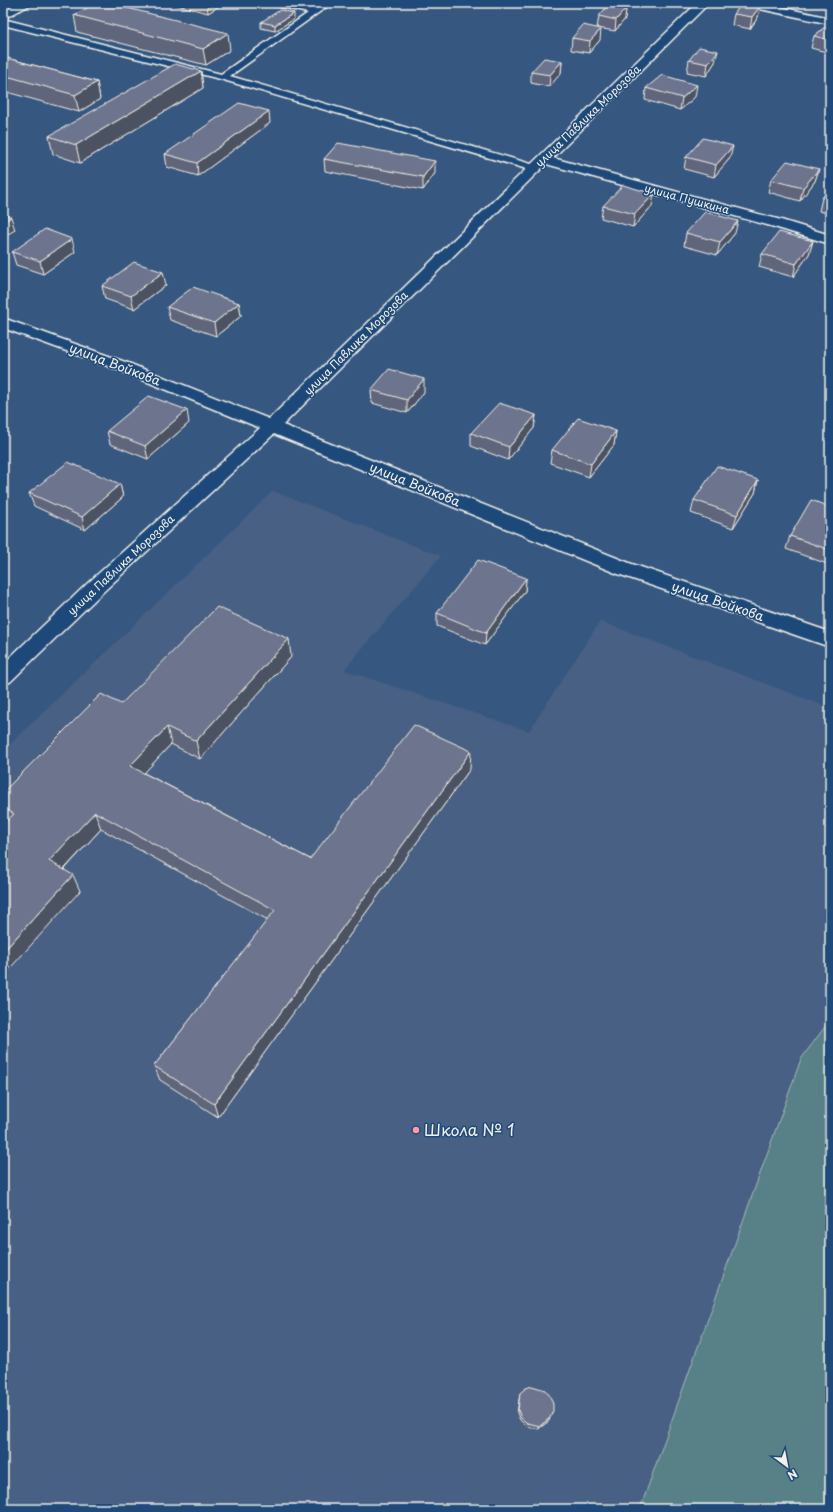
<svg xmlns="http://www.w3.org/2000/svg" width="833" height="1512" font-family="'Playpen Sans',sans-serif">
  <style>
    .built { fill: #466084 }
    .green { fill: #588087; stroke: #a6b8b8 }
    .lines { fill: none; stroke-linecap: round; stroke-linejoin: round }
    .service-casing { stroke: #f4f1e8; stroke-width: 3 }
    .minor-casing { stroke: #f4f1e8; stroke-width: 3 }
    .service { fill: #1f4a7a; fill-rule: evenodd }
    .minor { fill: #1f4a7a; fill-rule: evenodd }
    .wall { fill: #5e657a; stroke: #f4f1e8 }
    .shaded-wall { fill: #4c5263; stroke: #f4f1e8 }
    .building { fill: #6d758e; stroke: #f4f1e8 }
    .poi-dot { fill: #ff9aa2; stroke: #1f4a7a; stroke-width: 1.5 }
    .labels { text-anchor: middle; stroke-width: 3; stroke-linejoin: round; paint-order: stroke }
    .far-street-label { font-size: 11px; fill: #f4f1e8; stroke: #1f4a7a }
    .street-label { font-size: 13px; fill: #f4f1e8; stroke: #1f4a7a }
    .near-poi-label { font-size: 16px; fill: #f4f1e8; stroke: #1f4a7a; text-anchor: start }
  </style>
  <rect width="100%" height="100%" fill="#365780"/>
  <filter id="ink" filterUnits="userSpaceOnUse"><feTurbulence type="fractalNoise" baseFrequency=".025" numOctaves="2"/><feDisplacementMap in="SourceGraphic" scale="8" xChannelSelector="R" yChannelSelector="G"/><feConvolveMatrix kernelMatrix="1 2 1 2 8 2 1 2 1" color-interpolation-filters="sRGB"/></filter>
  <g filter="url(#ink)">
    <path class="built" d="M273 491 441 556 344 670 529 731 600 621 830 708V1509H3V751Z"/>
    <path class="green" d="M830 1020V1509H640L801 1059Z"/>
    <g class="lines">
      <g class="service-casing">
        <path id="service" d="M271 3H286L313 9 322 3H332L230 76 538 166 539 168 534 171 530 170 220 79 3 25V19L221 74 308 13 272 5Z"/>
      </g>
      <g class="minor-casing">
        <path id="minor" d="M18 3H32L30 5 3 19V11Z
          M697 3H709L553 158 781 220 830 235V244L771 226 546 164 283 425 632 564 830 632V647L618 574 274 434 103 592 10 682 3 684V664L89 582 260 428 116 369 3 328V318L128 363 269 419Z
          M740 3H762L830 18V24L746 6Z"/>
      </g>
      <use href="#service" class="service"/>
      <use href="#minor" class="minor"/>
    </g>
    <path class="wall" d="M169 3H224L208 13Z
      M362 3H377L373 6Z
      M761 5 758 17 750 29 732 25 734 14Z
      M626 8 625 19 615 31 597 28 599 16Z
      M74 15 230 50 206 65 77 32Z
      M294 19 275 31 261 28V22Z
      M830 23V53L811 48 814 36Z
      M572 38 600 40 589 53 571 50Z
      M3 57 97 82 100 99 79 112 3 91Z
      M689 60 715 62 706 76 687 72Z
      M562 61 561 73 549 87 531 83V72Z
      M201 71 203 88 80 163 53 154 49 136Z
      M646 88 695 97 680 110 645 100Z
      M270 123 198 176 167 167 165 154Z
      M686 157 730 158 714 177 684 169Z
      M324 159 435 173 423 190 325 171Z
      M819 169 815 181 800 201 768 192 771 180Z
      M830 188V214L819 211 822 198Z
      M603 206H652L633 227 601 218Z
      M686 233H735L717 255 684 246Z
      M813 241 809 254 793 277 759 267 762 254Z
      M12 252H75L43 274 16 265Z
      M166 285 134 309 105 299 102 286Z
      M239 303 241 316 216 336 170 320 167 307Z
      M371 390 424 392 407 413 372 403Z
      M536 415 534 428 508 460 471 446V433Z
      M189 423 148 459 110 444 107 431Z
      M616 431 614 445 589 477 550 463 552 450Z
      M758 480 755 493 733 528 691 513 694 500Z
      M120 484 123 497 85 530 34 506 29 493Z
      M830 507V565L786 549 790 536Z
      M526 578 525 591 485 645 437 626V613Z
      M291 657 200 759 171 744 144 773 310 859 470 769 218 1117 160 1080 154 1066 268 920 101 829 64 870 80 891 6 822 3 820V792L121 704Z
      M520 1393 549 1421 538 1429 526 1426 520 1420 517 1413Z"/>
    <path class="shaded-wall" d="M207 3H224L208 13Z
      M373 3H377L373 6Z
      M761 5 758 17 750 29 752 17Z
      M626 8 625 19 615 31 616 20Z
      M294 13V19L275 31V25Z
      M601 29 600 40 589 53 590 41Z
      M228 33 230 50 206 65 203 49Z
      M718 51 715 62 706 76 708 64Z
      M562 61 561 73 549 87 550 75Z
      M201 71 203 88 80 163 76 145Z
      M97 82 100 99 79 112 75 95Z
      M697 85 695 97 680 110 682 98Z
      M269 111 270 123 198 176 197 163Z
      M733 146 730 158 714 177 716 165Z
      M435 161V173L423 190V177Z
      M819 169 815 181 800 201 803 188Z
      M654 194 652 206 633 227 635 214Z
      M11 217 15 230 3 237V222Z
      M738 221 735 233 717 255 720 242Z
      M72 239 75 252 43 274 40 261Z
      M813 241 809 254 793 277 796 264Z
      M163 272 166 285 134 309 131 296Z
      M239 303 241 316 216 336 214 323Z
      M424 379V392L407 413V400Z
      M187 410 189 423 148 459 145 446Z
      M536 415 534 428 508 460 509 447Z
      M616 431 614 445 589 477 591 464Z
      M758 480 755 493 733 528 737 515Z
      M120 484 123 497 85 530 82 517Z
      M526 578 525 591 485 645 486 633Z
      M289 639 291 657 200 759 196 741Z
      M167 727 171 744 135 783 130 766Z
      M471 751 470 769 218 1117 214 1104Z
      M95 812 101 829 56 878 49 861Z
      M73 875 80 891 3 976V952Z
      M550 1418 549 1421 538 1429 540 1426Z"/>
    <path class="building" d="M96 3H107L228 33 203 49 74 15Z
      M742 3H748L761 5 752 17 734 14Z
      M609 4 626 8 616 20 599 16Z
      M280 10 294 13 275 25 261 22Z
      M830 23V40L814 36Z
      M583 25 601 29 590 41 572 38Z
      M699 47 718 51 708 64 689 60Z
      M3 57 97 82 75 95 3 75Z
      M544 58 562 61 550 75 531 72Z
      M175 64 201 71 76 145 49 136Z
      M662 75 697 85 682 98 646 88Z
      M239 103 269 111 197 163 165 154Z
      M703 138 733 146 716 165 686 157Z
      M338 143 435 161 423 177 324 159Z
      M787 161 819 169 803 188 771 180Z
      M623 185 654 194 635 214 603 206Z
      M830 188V200L822 198Z
      M705 212 738 221 720 242 686 233Z
      M3 214 11 217 3 222Z
      M45 229 72 239 40 261 12 252Z
      M779 232 813 241 796 264 762 254Z
      M134 262 163 272 131 296 102 286Z
      M193 287 239 303 214 323 167 307Z
      M389 369 424 379 407 400 371 390Z
      M149 396 187 410 145 446 107 431Z
      M499 403 536 415 509 447 471 433Z
      M578 418 616 431 591 464 552 450Z
      M68 462 120 484 82 517 29 493Z
      M717 466 758 480 737 515 694 500Z
      M811 500 830 507V550L790 536Z
      M478 560 526 578 486 633 437 613Z
      M217 607 289 639 196 741 167 727 130 766 310 859 414 725 471 751 214 1104 154 1066 275 910 95 812 49 861 73 875 3 952V824L14 814 3 808V792L101 694 121 704Z
      M532 1386 545 1390 550 1396 553 1404V1411L550 1418 540 1426 527 1423 521 1418 518 1410 520 1393 526 1388Z"/>
  </g>
  <circle class="poi-dot" cx="416" cy="1130" r="4"/>
  <g class="labels">
    <g class="far-street-label">
      <text transform="translate(588 116) rotate(-44)" y="4">улица Павлика Морозова</text>
      <text transform="translate(687 199) rotate(15)" y="4">улица Пушкина</text>
      <text transform="translate(356 343) rotate(-45)" y="4">улица Павлика Морозова</text>
      <text transform="translate(121 565) rotate(-43)" y="4">улица Павлика Морозова</text>
    </g>
    <g class="street-label">
      <text transform="translate(115 364) rotate(21)" y="5">улица Войкова</text>
      <text transform="translate(415 484) rotate(22)" y="5">улица Войкова</text>
      <text transform="translate(718 601) rotate(19)" y="5">улица Войкова</text>
    </g>
    <g class="near-poi-label">
      <text x="424" y="1136">Школа № 1</text>
    </g>
  </g>
  <rect width="833" height="1512" fill="none" stroke="#1f4a7a" stroke-width="16"/>
  <rect x="8" y="8" width="817" height="1496" fill="none" stroke="#f4f1e8" stroke-width="1.5" filter="url(#ink)"/>
  <g transform="translate(787 1466) rotate(148)" stroke="#1f4a7a" stroke-width="3" paint-order="stroke">
  <path d="M0-3L7 15L0 10L-7 15Z" fill="#f4f1e8"/>
  <text y="-6" font-size="11" font-weight="bold" text-anchor="middle" fill="#f4f1e8">N</text>
  </g>
</svg>
